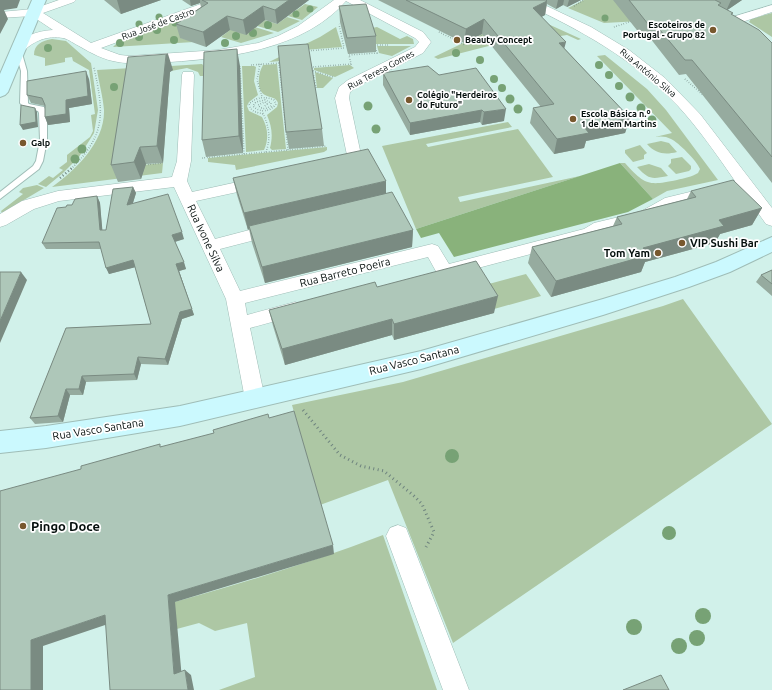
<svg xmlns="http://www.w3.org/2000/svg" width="772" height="690" font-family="Ubuntu,sans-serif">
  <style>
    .green { fill: #adc7a4 }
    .forest { fill: #89b27b }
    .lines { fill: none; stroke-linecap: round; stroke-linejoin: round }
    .lane-casing { stroke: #9fbdb7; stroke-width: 2 }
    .street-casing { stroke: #9fbdb7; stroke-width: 1 }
    .secondary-casing { stroke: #9fbdb7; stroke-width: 2 }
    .path-far2 { stroke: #6e837e; stroke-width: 1.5; stroke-dasharray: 0.5 2; stroke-linecap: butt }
    .path-far1 { stroke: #6e837e; stroke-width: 2.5; stroke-dasharray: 1 2.5; stroke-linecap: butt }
    .path { stroke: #6e837e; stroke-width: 3; stroke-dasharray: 1 3.5; stroke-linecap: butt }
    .lane { fill: #fff; fill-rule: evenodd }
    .street { fill: #fff; fill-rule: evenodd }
    .secondary { fill: #cbf9fe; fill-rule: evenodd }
    .tree { fill: #77a275 }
    .wall { fill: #96ab9f }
    .shaded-wall { fill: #7a8b82 }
    .building { fill: #aec7b9; stroke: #7a8b82 }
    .poi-dot { fill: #78582e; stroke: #fff; stroke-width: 1.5 }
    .labels { text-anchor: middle; stroke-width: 3.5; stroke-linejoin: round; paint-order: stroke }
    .far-street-label { font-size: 9px; fill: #050f0d; stroke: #fff }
    .far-poi-label { font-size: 9px; font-weight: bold; fill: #050f0d; stroke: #fff; text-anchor: start }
    .street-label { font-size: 11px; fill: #050f0d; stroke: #fff }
    .poi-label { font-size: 11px; font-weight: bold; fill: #050f0d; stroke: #fff; text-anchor: start }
    .near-poi-label { font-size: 13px; font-weight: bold; fill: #050f0d; stroke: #fff; text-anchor: start }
  </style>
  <rect width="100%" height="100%" fill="#d1f1ea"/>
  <path class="green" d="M234 0 181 38 194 42 113 47 118 42Z
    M584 0H626L659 20 604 23 568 8Z
    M305 4 318 7 302 20 288 16Z
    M772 13V37L749 22 751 19Z
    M287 17 300 21 278 32 257 26 265 20 277 24Z
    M537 19 581 39 578 40 567 35 554 37 547 31 438 59 434 57 484 33Z
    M255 27 274 33 241 43 221 37 230 30Z
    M336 27 342 47 304 50 306 59 269 62 320 37Z
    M377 27 400 39 407 36 413 39 414 44H376L372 28Z
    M52 39 66 41 91 63 98 110 94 133 79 157 63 173 46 187 38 184 49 176 53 178 63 170 59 168 67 162V155L90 137 93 131 91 115 95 114 89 70 73 61 72 57 65 58V62L45 66V58L34 55C34 44 42 41 52 39Z
    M377 46H411L392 56 379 53Z
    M605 55 647 89 666 110 718 180 667 191 653 199 620 163H625C645 185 648 186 677 180 684 178 692 177 698 173L700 169C697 161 678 142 671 139 666 136 660 136 655 137L672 133 597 56Z
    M202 64 206 68V76H200L198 72 187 68 171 71V66Z
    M277 64 286 149 272 150 270 148C273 136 272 127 267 115L277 107 278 103C276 97 271 98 265 95 256 90 258 73 263 65Z
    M350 65 354 68 335 77 314 70V68Z
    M167 66 120 167 163 163 162 173 52 187C76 170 105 142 104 110 103 97 99 83 97 70Z
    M254 66 256 67 254 81 258 95 249 102 247 106 249 111 262 117C268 128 269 139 264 150L246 152 242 66Z
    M315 72 333 78 323 88H317Z
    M508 122 512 127 426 144 428 147 518 129 553 177 458 197 460 202 580 176 416 229 382 146Z
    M661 141 669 143 677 152C665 155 656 154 647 144Z
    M640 145 647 153 644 155V159L633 162 625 153V150Z
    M327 147V150L324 152 236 170 235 165 208 162V158Z
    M682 157 691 166V169L689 171 676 174 668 166 671 163V159Z
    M649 164 661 168 668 176C652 179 649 180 637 167Z
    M37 185 44 188 2 213 1 211 23 194 19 192 23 188Z
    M526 274 541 296 487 311 474 288Z
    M683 299 772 424 453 643 388 480 320 505 292 405 403 382 663 306Z
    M383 535 437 690H219L255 677 247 623 215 631 199 623 147 637 146 610C226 588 305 565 383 535Z"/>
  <path class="forest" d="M620 163 653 199 628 212 454 257 439 233 421 238 416 229Z"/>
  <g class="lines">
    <g class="lane-casing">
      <path id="lane" d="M18 48 21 50 27 71 28 103 29 104 44 107 47 113V140L43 161 39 169 0 199V192L33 166 36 161 40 140 39 113 38 111 24 108 20 103 21 71 15 50Z"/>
    </g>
    <g class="street-casing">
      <path id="street" d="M59 0H76L74 2 43 13 91 43 212 0H229L227 2 101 48 120 55 130 56 218 50 258 43 278 36 298 26 334 0H360L423 32 431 42 423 53 358 86 350 92 349 98 361 155 355 164 336 171 331 169 328 166C333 159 342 161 347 155L335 98 339 87 348 80 415 47 419 42 415 38 346 1C304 49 230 58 170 62 153 62 135 65 118 62 104 60 91 53 79 46 74 44 69 39 63 38 48 35 32 41 22 53H14L12 50C21 36 37 31 53 30L32 16 0 18V12L33 9Z
        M519 0H534L591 27 629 50 665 78 700 114 772 208V226L766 224 741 189 676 206 651 220 605 231 595 237 444 277 438 275 428 257 245 303 247 315 295 302 301 304 304 309 301 314 250 328 265 399 262 405 255 408 248 405 245 399 226 299 174 187 59 201 34 209 6 225 0 227V214L22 201 58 191 172 177 177 161 182 75 183 72H193L194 75 191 161 187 181 192 192 260 177 265 178 268 182 265 186 196 201 215 239 276 223 282 225 284 229 282 233 220 249 240 291 432 244 438 246 449 264 584 229 594 223 640 212 665 198 735 181C717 155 699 129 678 106 634 59 579 29 521 2Z
        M772 5V12L733 25 729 24 727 21 729 18Z
        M398 525 406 528 469 690H443L386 536 390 528Z"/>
    </g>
    <g class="secondary-casing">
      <path id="secondary" d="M32 0H46L8 92 5 95 0 97V74Z
        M772 237V252L730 272 689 287 603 315 421 369 180 426 46 448 0 453V431L46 426 180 406 421 351 603 299 675 277 716 262Z"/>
    </g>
    <path class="path-far2" d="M574 6 584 0
      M614 27 632 21
      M439 32 465 45 486 33
      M375 45H390
      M306 51 344 48 339 24
      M282 62 279 63 288 150 327 146
      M260 64 257 80 262 97
      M251 65 279 63
      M313 71 333 77
      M685 79 703 95
      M316 88 312 67 351 64 349 55 377 53 375 47
      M263 113C269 127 271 138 266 152
      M263 114C256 112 251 112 249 104 256 97 265 96 274 100L276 104C270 112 260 113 253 106L256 102 265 100 271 103V106C266 109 262 110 258 105L265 102 267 104 265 106
      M244 154 288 150
      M202 158 244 154 240 66
      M143 165 163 163
      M71 169C106 135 104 113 94 68"/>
    <path class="path-far1" d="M60 178 72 168"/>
    <path class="path" d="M303 410 340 455 361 466 384 471 414 496 422 504 434 532 426 547"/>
    <use href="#lane" class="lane"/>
    <use href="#street" class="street"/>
    <use href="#secondary" class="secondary"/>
  </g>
  <g class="tree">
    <circle cx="310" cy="9" r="3.5"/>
    <circle cx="296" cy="14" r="3.5"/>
    <circle cx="159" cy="17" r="3.5"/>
    <circle cx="605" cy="18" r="3.5"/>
    <circle cx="175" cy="23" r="3.5"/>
    <circle cx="139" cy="24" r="3.5"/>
    <circle cx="268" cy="25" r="4"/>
    <circle cx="157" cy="30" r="4"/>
    <circle cx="253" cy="33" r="4"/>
    <circle cx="236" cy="36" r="4"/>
    <circle cx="139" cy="37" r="4"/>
    <circle cx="174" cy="40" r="4"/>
    <circle cx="120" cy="43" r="4"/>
    <circle cx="225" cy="43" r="4"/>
    <circle cx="48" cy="48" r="4"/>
    <circle cx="456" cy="53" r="4"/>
    <circle cx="480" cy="60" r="4"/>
    <circle cx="599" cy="65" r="4"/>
    <circle cx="609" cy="75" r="4"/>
    <circle cx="494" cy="79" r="4"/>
    <circle cx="619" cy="86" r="4"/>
    <circle cx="114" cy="87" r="4"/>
    <circle cx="502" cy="88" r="4"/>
    <circle cx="630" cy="97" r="4.5"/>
    <circle cx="510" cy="99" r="4.5"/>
    <circle cx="368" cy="106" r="4.5"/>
    <circle cx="641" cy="108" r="4.5"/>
    <circle cx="518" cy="109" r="4.5"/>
    <circle cx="652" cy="120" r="4.5"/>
    <circle cx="376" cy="129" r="4.5"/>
    <circle cx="82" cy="149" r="4.5"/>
    <circle cx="75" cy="159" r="4.5"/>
    <circle cx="452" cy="456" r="7"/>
    <circle cx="669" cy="533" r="7"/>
    <circle cx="703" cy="616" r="8"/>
    <circle cx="634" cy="627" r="8"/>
    <circle cx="697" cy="638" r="8"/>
    <circle cx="679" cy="646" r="8"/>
  </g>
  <path class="wall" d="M104 0H161L121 14Z
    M182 0H309L277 24 265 20 246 35 230 30 206 47 180 38 176 24 201 7 200 3 191 6Z
    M378 0H581L567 7 563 5 556 9 547 4 545 15 541 17 564 48 630 118 625 133 586 141 584 148 554 154 530 123 533 108 541 107 482 34 464 43Z
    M613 0H742L727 10 732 15 772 43V183L686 74 679 75 650 38 644 39Z
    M339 6 376 36V52L348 54 340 22Z
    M128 57 173 70 170 72 163 163 146 164 141 179 118 182 111 165Z
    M240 66 243 153 206 157 202 140Z
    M383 73 439 75 504 121 482 125 480 122 410 135 383 85Z
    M89 79 92 104 69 108 70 122 48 125 45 117V106L31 103 27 95Z
    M322 129 324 146 289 149 286 132Z
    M233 178 386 193 413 230 412 247 265 283 252 243 249 229 248 230 237 195Z
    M133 187 136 193 133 203 184 239 175 242 186 269 179 271 194 315 182 319 168 365 141 364 137 380 86 382 83 395H70L63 422 35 424 30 418 66 328 151 324 135 267 109 274 101 249H46L42 243 66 207 97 196 100 203 102 230H106Z
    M691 191 762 208 752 225 720 234 715 243 645 262 641 272 551 297 528 263 532 247 613 226 617 217 687 199Z
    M772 270V296L756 282 761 275Z
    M377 287 494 313 394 340 392 335 285 365 273 326 269 310Z"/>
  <path class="shaded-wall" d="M0 0H20L17 8 4 10 8 19 0 34Z
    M117 0H161L121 14Z
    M190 0H200V3L191 6Z
    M289 0H309L277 24 275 10Z
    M558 0H564L563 5 556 9Z
    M569 0H581L567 7Z
    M731 0H742L726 11Z
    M547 1 545 15 531 23 533 8Z
    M263 6 265 20 246 35 243 20Z
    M227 16 230 30 206 47 203 32Z
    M484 19 482 34 464 43 466 29Z
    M566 42 562 57 559 43Z
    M237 49 240 66 243 153 239 136Z
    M168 54 173 70 170 72 163 163 157 146 166 55Z
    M86 71 89 79 92 104 69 108 70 122 48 125 45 117 66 100Z
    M35 108 37 112 38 127 23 130 20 125Z
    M506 109 504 121 482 125 484 112Z
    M482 110 480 122 410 135V123Z
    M630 118 625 133 586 141 584 148 554 154 557 139 584 127Z
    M140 147 146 164 141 179 134 162Z
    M386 181V198L249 226V229L248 230 244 213Z
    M133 187 136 193 130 212 127 205Z
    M97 196 100 203 103 237 100 230Z
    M762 208 752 225 720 234 715 243 645 262 641 272 551 297 556 281 719 220Z
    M413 230 412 247 265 283 262 267Z
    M182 232 184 239 174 242 172 235Z
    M133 260 136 267 109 274 106 268Z
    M184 262 186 269 179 271 194 315 182 319 168 365 165 359 176 264Z
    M21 272 27 280 0 343V321Z
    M498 296 494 313 394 340V324Z
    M392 319V335L285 365 282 349Z
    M138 357 141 364 137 380 134 374Z
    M82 376 86 382 83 395 79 389Z
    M66 389 70 395 63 422 58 416Z
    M333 545 334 554 175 602 182 679 174 674 168 595Z
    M105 615 114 622 43 646V690H31V640Z
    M185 670 191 675 194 690H188Z"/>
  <path class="building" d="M202 0H289L275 10 263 6 243 20 227 16 203 32 176 24 208 3Z
    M406 0H546L547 1 533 8 566 42 559 43 630 118 584 127 589 133 557 139 533 108 554 104 484 19 466 29Z
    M629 0H715L721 3 718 5 733 13 731 14 759 30 772 43V157L692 60H685L655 24H648Z
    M366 4 376 36 347 38 339 6Z
    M308 44 322 129 286 132 278 46Z
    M237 49 239 136 202 140 204 52Z
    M168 54 166 55 157 146 140 147 134 162 111 165 128 57Z
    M428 66 439 75 476 68 506 109 484 112 482 110 410 123 383 73Z
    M86 71 88 96 66 100V114L45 117V105L42 98 27 95V81Z
    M21 105 35 108 36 122 20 125Z
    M368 149 386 181 244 213 233 178Z
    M733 180 762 208 719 220 724 226 643 248 649 255 556 281 532 247 622 224 617 217 696 197 691 191Z
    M133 187 127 205 168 194 182 232 172 235 184 262 176 264 192 309 180 312 165 359 138 357 134 374 82 376 79 389H66L58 416 30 418 66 328 151 324 133 260 106 268 99 242 42 243 57 208 66 207 67 205H72L75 199 97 196 100 230H106L113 189Z
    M392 192 413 230 262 267 249 226Z
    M476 261 498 296 394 324 392 319 282 349 269 310 375 282 377 287Z
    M772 270V284L761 275Z
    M0 272H21L0 321Z
    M294 411 333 545 168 595 174 674 185 670 188 690H110L105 615 31 640V690H0V491L81 469V466L160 444V447L214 433 213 430 268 414 269 418Z
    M661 675 669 690H623Z"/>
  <g class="poi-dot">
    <circle cx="713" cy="30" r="4"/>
    <circle cx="457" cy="40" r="4"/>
    <circle cx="409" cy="100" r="4"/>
    <circle cx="573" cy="119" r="4"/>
    <circle cx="23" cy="143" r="4"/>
    <circle cx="682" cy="243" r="4"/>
    <circle cx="658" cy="253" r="4"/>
    <circle cx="23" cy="526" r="4"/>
  </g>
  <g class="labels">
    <g class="far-street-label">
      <text transform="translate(158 24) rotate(-20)" y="3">Rua José de Castro</text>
      <text transform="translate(381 70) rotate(-28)" y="3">Rua Teresa Gomes</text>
      <text transform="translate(648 73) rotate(40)" y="3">Rua António Silva</text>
    </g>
    <g class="far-poi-label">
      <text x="705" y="28" text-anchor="end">Escoteiros de<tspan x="705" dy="10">Portugal - Grupo 82</tspan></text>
      <text x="465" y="43">Beauty Concept</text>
      <text x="417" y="98">Colégio "Herdeiros<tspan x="417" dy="10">do Futuro"</tspan></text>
      <text x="581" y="117">Escola Básica n.º<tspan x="581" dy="10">1 de Mem Martins</tspan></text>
      <text x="31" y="146">Galp</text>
    </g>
    <g class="street-label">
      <text transform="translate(206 238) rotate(65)" y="4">Rua Ivone Silva</text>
      <text transform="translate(345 272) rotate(-14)" y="4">Rua Barreto Poeira</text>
      <text transform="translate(414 360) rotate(-14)" y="4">Rua Vasco Santana</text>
      <text transform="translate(98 429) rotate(-9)" y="4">Rua Vasco Santana</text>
    </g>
    <g class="poi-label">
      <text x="690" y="247">VIP Sushi Bar</text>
      <text x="650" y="257" text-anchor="end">Tom Yam</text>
    </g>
    <g class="near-poi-label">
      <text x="31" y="531">Pingo Doce</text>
    </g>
  </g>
</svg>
